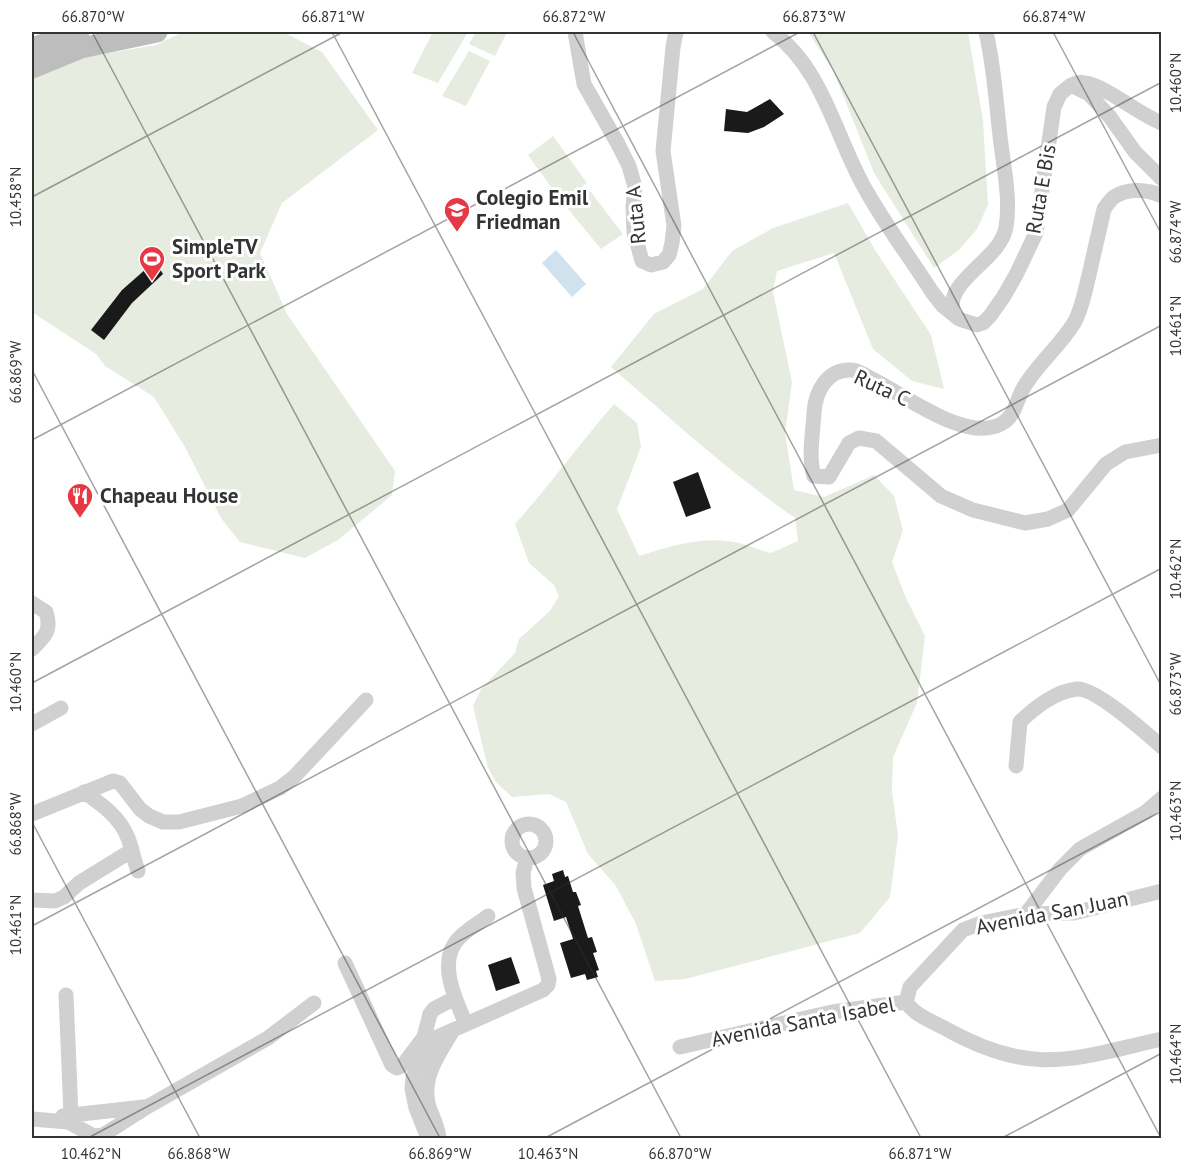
<svg xmlns="http://www.w3.org/2000/svg" width="1193" height="1170" font-family="'PT Sans',sans-serif">
  <style>
    .green { fill: #e6ecdf }
    .water { fill: #cfe2ee }
    .building { fill: #1a1a1a }
    .lines { fill: none; stroke-linecap: round; stroke-linejoin: round }
    .street { stroke: #d0d0d0; stroke-width: 15 }
    .secondary { stroke: #bdbdbd; stroke-width: 21 }
    .ticks { fill: none; stroke: #333; stroke-width: 1.5; stroke-opacity: 0.45 }
    .labels { text-anchor: middle; stroke-width: 6; stroke-linejoin: round; paint-order: stroke }
    .street-label { font-size: 21px; fill: #333; stroke: #fff }
    .poi-label { font-size: 21px; font-weight: bold; fill: #333; stroke: #fff; text-anchor: start }
    .neatline { fill: none; stroke: #333; stroke-width: 2 }
    .ticks-label { font-size: 15px; text-anchor: middle; fill: #333 }
  </style>
  <rect width="100%" height="100%" fill="#fff"/>
  <path class="green" d="M183 32H283L322 52 378 130 282 203 260 253 287 314 395 471 392 495 338 540 305 558 240 542 221 518 185 447 154 397 105 366 96 354 32 312V75L62 61 156 45Z
    M433 32H468L438 83 412 73Z
    M476 32H507L495 56 469 44Z
    M808 32H968L983 121 988 205 977 229 959 250 934 268 874 173 833 70Z
    M469 51 490 61 466 106 442 96Z
    M553 136 587 183 561 201 528 155Z
    M590 191 623 234 601 249 568 209Z
    M848 203 875 250 931 335 944 389 912 381 873 349 834 253 777 271 773 292 792 382 785 433 794 490 824 497 874 475 894 496 903 530 892 562 906 598 925 636 917 703 893 757 892 791 898 836 890 897 860 933 685 979 655 981 636 924 616 886 588 854 566 802 549 794 512 797 496 782 488 768 473 706 481 689 515 653 519 639 550 611 559 596 554 585 529 563 515 524C550 485 580 443 614 404L637 423 641 447 617 509 639 556C671 546 705 535 739 543 750 546 760 550 771 553L798 541 795 518C730 473 671 419 611 367L654 314 703 289 732 251 773 228Z"/>
  <path class="water" d="M556 250 586 284 572 297 542 263Z"/>
  <path class="building" d="M770 99 784 114 764 127 748 133 724 131 726 109 747 112Z
    M155 261 163 274 132 303 104 340 91 330 122 290Z
    M698 472 711 508 686 517 673 482Z
    M563 870 565 877 568 876 573 892H576L581 905 578 906 588 938 592 937 597 952 593 953 599 970 596 971 598 977 587 980 585 974 571 978 560 943 573 939 566 917 554 921 543 885 554 881 552 874Z
    M511 957 520 983 496 991 488 965Z"/>
  <g class="lines">
    <path class="street" d="M575 32 584 84 618 144 629 166 635 187 633 207 634 232 642 261 651 265 663 262 669 255 672 243 674 226 663 151 673 47 676 32
      M773 32C825 71 836 140 867 192 886 226 911 259 932 292L943 306 959 319 977 325 983 323 990 316 1004 296 1016 275 1036 233 1054 107 1060 94 1071 85 1089 94 1110 117 1135 152 1162 179
      M1076 83C1097 77 1139 116 1162 123
      M1162 196C1148 189 1127 188 1114 197 1110 200 1107 205 1104 209 1099 231 1094 253 1089 275 1085 291 1082 309 1074 323 1060 346 1038 363 1024 387 1016 400 1016 416 1001 424 966 443 903 394 872 379 866 376 858 370 851 370 827 369 815 392 814 413 813 433 808 456 814 476L829 477 849 443 859 438 876 441 941 496 973 510 1025 523 1048 519 1068 510 1106 464 1125 452 1162 445
      M953 313C944 280 1001 260 1006 227 1011 199 1003 164 1000 136 996 101 994 66 986 32
      M32 603 46 612C52 631 45 636 32 649
      M32 724 61 708
      M1016 766 1020 722C1034 708 1056 691 1077 689 1096 688 1146 733 1162 747
      M84 792C101 804 120 817 128 838 132 848 134 860 138 871
      M32 814 113 781 120 783 140 809 149 816 163 822H179L242 806 280 788 294 777 366 700
      M512 841a17 17 0 1 1 34 0a17 17 0 1 1-34 0Z
      M32 900 55 901 64 897 79 883 131 851
      M1026 914 1060 869 1080 849 1146 812 1162 798
      M345 963 392 1065 397 1068 403 1065 424 1037 430 1014 434 1009 455 998
      M66 995 71 1115
      M906 1002 910 987 963 930 981 923 1026 914 1074 913 1162 891
      M906 1002C915 1016 934 1022 948 1030 1033 1077 1073 1059 1162 1039
      M466 1024C456 1001 439 966 455 943 462 932 478 924 488 916
      M680 1047 832 1012 906 1002
      M63 1116 144 1107
      M32 1119 68 1122 94 1136 103 1135 147 1107 268 1038 314 1003
      M431 1138 426 1133 416 1108 412 1089 413 1077 430 1045 435 1038 543 990 548 985 549 979 524 888 523 873 527 858
      M439 1138C438 1125 431 1115 428 1103 422 1075 440 1053 453 1030"/>
    <path class="secondary" d="M32 48 79 32
      M32 68 81 48 157 32"/>
  </g>
  <path class="ticks" d="M92 32 681 1138M332 32 921 1138M573 32 1161 1138M813 32 1162 687M1053 32 1162 235M32 197 343 32M32 370 440 1138M32 440 800 32M32 683 1162 82M32 822 200 1138M32 926 1162 325M88 1138 1162 568M545 1138 1162 811M1002 1138 1162 1053"/>
  <defs>
    <g id="school-pin" transform="scale(1.35)"><path d="M0 17L-7.5 6A9.5 9.5 0 1 1 7.5 6Z" fill="#e63946" stroke="#fff"/><path d="M0-5L7-2L0 1L-7-2ZM-4 1L0 2.5L4 1V4Q0 6-4 4Z" fill="#fff"/></g>
    <g id="stadium-pin" transform="scale(1.35)"><path d="M0 17L-7.5 6A9.5 9.5 0 1 1 7.5 6Z" fill="#e63946" stroke="#fff"/><path d="M0-5a6.5 5 0 1 0 0 10a6.5 5 0 1 0 0-10ZM-3.5-1.8h7v3.6h-7Z" fill="#fff"/></g>
    <g id="restaurant-pin" transform="scale(1.35)"><path d="M0 17L-7.5 6A9.5 9.5 0 1 1 7.5 6Z" fill="#e63946" stroke="#fff"/><path d="M-5-6h1v4h1v-4h1v4h1v-4h1v5L-1.5 .5V6h-2V.5L-5-1ZM5-6V6H3V1.5H1.5Q1.5-4 5-6Z" fill="#fff"/></g>
  </defs>
  <g fill-rule="evenodd">
    <use href="#school-pin" x="457" y="210"/>
    <use href="#stadium-pin" x="152" y="259"/>
    <use href="#restaurant-pin" x="80" y="496"/>
  </g>
  <g class="labels">
    <g class="street-label">
      <text transform="translate(1041 189) rotate(-80)" y="7">Ruta E Bis</text>
      <text transform="translate(636 215) rotate(-96)" y="7">Ruta A</text>
      <text transform="translate(882 388) rotate(25)" y="7">Ruta C</text>
      <text transform="translate(1052 913) rotate(-11)" y="7">Avenida San Juan</text>
      <text transform="translate(803 1022) rotate(-11)" y="7">Avenida Santa Isabel</text>
    </g>
    <g class="poi-label">
      <text x="476" y="205">Colegio Emil<tspan x="476" dy="24">Friedman</tspan></text>
      <text x="172" y="254">SimpleTV<tspan x="172" dy="24">Sport Park</tspan></text>
      <text x="100" y="503">Chapeau House</text>
    </g>
  </g>
  <rect width="1193" height="1170" fill="none" stroke="#ffffff" stroke-width="66"/>
  <rect x="33" y="33" width="1127" height="1104" class="neatline"/>
  <g class="ticks-label">
    <text x="93" y="22">66.870°W</text>
    <text x="333" y="22">66.871°W</text>
    <text x="574" y="22">66.872°W</text>
    <text x="814" y="22">66.873°W</text>
    <text x="1054" y="22">66.874°W</text>
    <text transform="translate(1176 83) rotate(-90)" y="5">10.460°N</text>
    <text transform="translate(16 197) rotate(-90)" y="5">10.458°N</text>
    <text transform="translate(1176 232) rotate(-90)" y="5">66.874°W</text>
    <text transform="translate(1176 326) rotate(-90)" y="5">10.461°N</text>
    <text transform="translate(16 372) rotate(-90)" y="5">66.869°W</text>
    <text transform="translate(1176 569) rotate(-90)" y="5">10.462°N</text>
    <text transform="translate(16 682) rotate(-90)" y="5">10.460°N</text>
    <text transform="translate(1176 684) rotate(-90)" y="5">66.873°W</text>
    <text transform="translate(1176 811) rotate(-90)" y="5">10.463°N</text>
    <text transform="translate(16 824) rotate(-90)" y="5">66.868°W</text>
    <text transform="translate(16 925) rotate(-90)" y="5">10.461°N</text>
    <text transform="translate(1176 1054) rotate(-90)" y="5">10.464°N</text>
    <text x="91" y="1159">10.462°N</text>
    <text x="199" y="1159">66.868°W</text>
    <text x="440" y="1159">66.869°W</text>
    <text x="548" y="1159">10.463°N</text>
    <text x="680" y="1159">66.870°W</text>
    <text x="920" y="1159">66.871°W</text>
  </g>
</svg>
